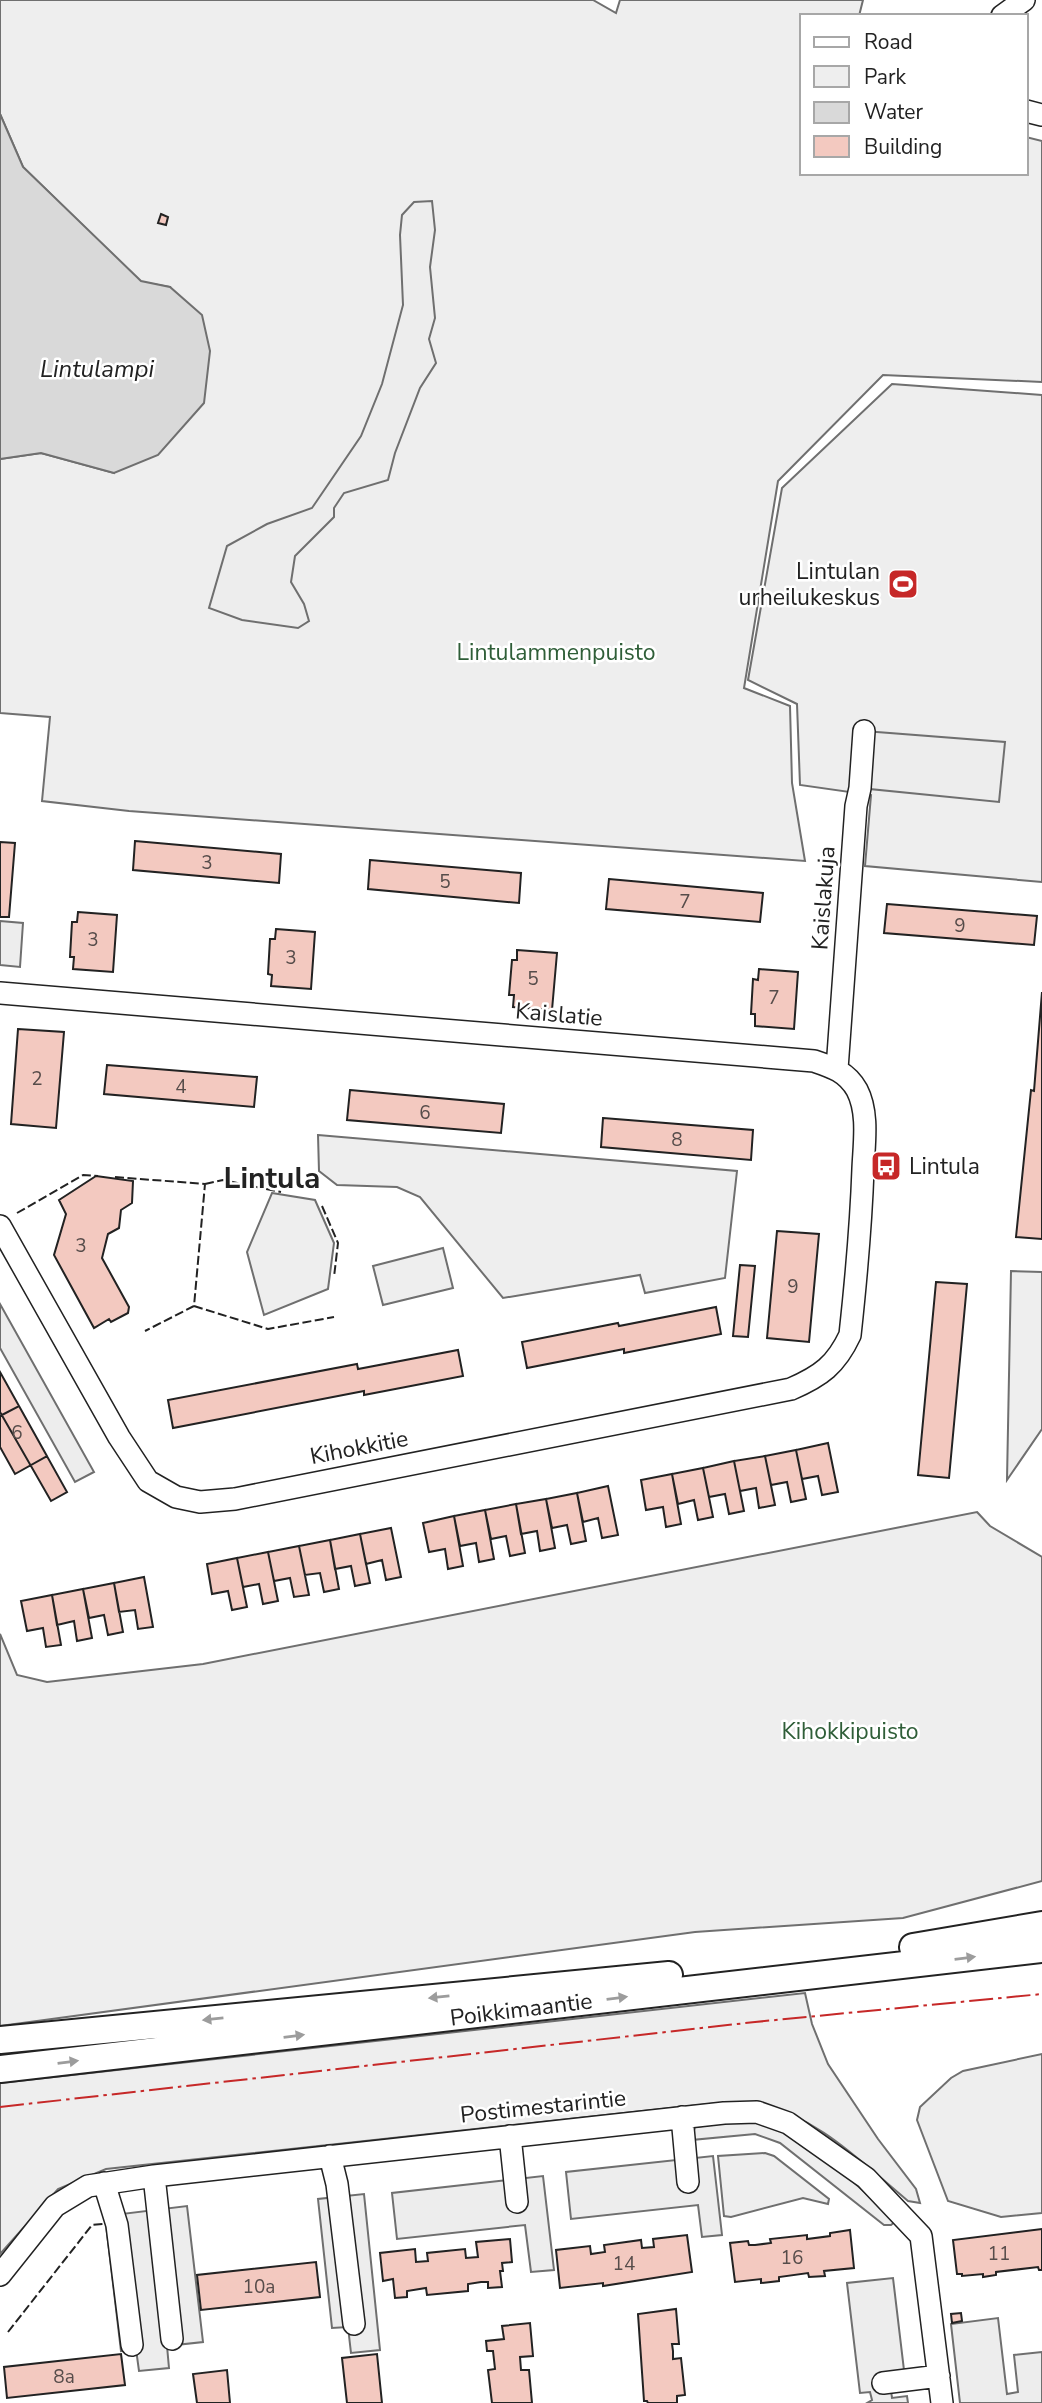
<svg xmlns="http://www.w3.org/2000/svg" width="1042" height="2403" font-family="'Nunito Sans',sans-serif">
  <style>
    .green { fill: #eee; stroke: #6f6f6f; stroke-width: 2 }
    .parking { fill: #ededed; stroke: #6f6f6f; stroke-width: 2 }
    .water { fill: #d9d9d9; stroke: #6f6f6f; stroke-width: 2 }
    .building { fill: #f3c9c0; stroke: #222; stroke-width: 2 }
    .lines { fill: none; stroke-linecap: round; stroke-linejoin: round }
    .minor-casing { stroke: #222; stroke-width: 24 }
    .major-casing { stroke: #222; stroke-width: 30 }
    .minor { stroke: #fff; stroke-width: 21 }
    .major { stroke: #fff; stroke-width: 26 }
    .fence { stroke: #222; stroke-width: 2; stroke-dasharray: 9 3.5; stroke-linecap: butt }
    .power { stroke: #c62828; stroke-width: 2; stroke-dasharray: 24 5 3.5 5; stroke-linecap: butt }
    .oneway { fill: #9c9c9c }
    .labels { text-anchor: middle; stroke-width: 5; stroke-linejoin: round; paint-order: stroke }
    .number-label { font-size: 19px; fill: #564c4a }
    .poi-label { font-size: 23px; fill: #222; stroke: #fff; text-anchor: end }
    .park-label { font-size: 23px; fill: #2f5e38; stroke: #fff }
    .street-label { font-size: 23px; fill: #222; stroke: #fff }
    .water-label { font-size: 24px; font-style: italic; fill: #222; stroke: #fff }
    .district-label { font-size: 30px; font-weight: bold; fill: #222; stroke: #fff }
  </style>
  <rect width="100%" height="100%" fill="#fff"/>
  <path class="green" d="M0 0H593L616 13 620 0H863L859 16H802V173H1026V137L1042 141V382L883 375 778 481 744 688 790 706 792 783 805 861 129 811 42 801 50 717 0 713V459L41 453 114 473 170 287 141 282 23 167 0 114Z
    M892 384 1042 395V882L865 866 871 795 800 785 797 704 748 680 782 488Z
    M318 1135 737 1171 725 1278 645 1293 640 1275 503 1298 420 1197 397 1187 337 1185 319 1171Z
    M272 1193 315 1200 334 1243 328 1289 264 1315 247 1252Z
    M443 1248 453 1288 383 1305 373 1266Z
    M1011 1271 1042 1272V1429L1007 1480Z
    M977 1512 990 1526 1042 1557V1881L903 1918 695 1932 0 2026V1634L17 1675 47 1682 203 1664Z
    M805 1993 812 2024 828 2064 878 2139 916 2189 920 2203 908 2201C862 2163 816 2114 755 2104 731 2100 704 2105 680 2107L106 2169 58 2189 0 2254V2083Z
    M1042 2054V2213L1001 2217 948 2201 917 2120 920 2107 951 2078 963 2071Z
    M741 2121C758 2123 774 2125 789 2134 829 2155 863 2192 896 2221L891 2225H884L780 2143 755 2134 691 2140 695 2127Z
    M765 2153 774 2156 829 2199 828 2204 803 2198 731 2217 724 2216 718 2156Z"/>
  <path class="parking" d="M432 201 435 230 430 267 435 318 429 339 436 363 420 388 395 453 388 480 344 493 334 508V517L295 556 291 582 304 604 309 621 298 628 242 620 209 608 227 546 267 524 312 508 361 436 382 384 403 305 400 235 402 215 414 202Z
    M864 731 1005 742 999 802 860 788Z
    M0 921 23 923 20 967 0 965Z
    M0 1304 94 1472 75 1482 0 1348Z
    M713 2156 722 2235 702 2237 698 2205 571 2219 566 2172Z
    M543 2176 554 2270 531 2272 525 2225 397 2239 392 2193Z
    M364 2194 380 2350 351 2353 348 2327 332 2328 318 2199Z
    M187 2206 203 2342 167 2346 169 2368 139 2371 136 2349 121 2351 105 2216Z
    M893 2278 906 2387 891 2390 892 2398 907 2396 908 2403H867L872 2400 870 2392 860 2393 847 2283Z
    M998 2318 1007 2394 1018 2392 1014 2355 1042 2352V2403H960L951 2324Z"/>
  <path class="water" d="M0 114 23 167 141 281 170 287 202 315 210 351 204 403 158 455 114 473 41 453 0 459Z"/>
  <path class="building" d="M161 214 168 217 166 225 158 223Z
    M135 841 281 854 279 883 133 870Z
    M0 842 15 843 9 917H0Z
    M370 860 521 873 519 903 368 889Z
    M609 879 763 893 760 922 606 909Z
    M887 904 1037 916 1034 945 884 933Z
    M78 912 117 915 113 972 73 969 74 957H70L72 922H77Z
    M276 929 315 932 311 989 271 986 272 975 268 974 270 939H275Z
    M517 950 557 953 552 1010 513 1007 514 995H509L512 960H517Z
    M759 969 798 972 794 1029 755 1026V1014H751L753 979 758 980Z
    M1042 992V1239L1016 1237 1031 1090 1034 1091Z
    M18 1029 64 1032 56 1128 11 1124Z
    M107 1065 257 1077 254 1107 104 1094Z
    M350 1090 504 1104 501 1133 347 1120Z
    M603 1118 753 1130 751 1160 601 1147Z
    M96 1176 133 1181 132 1203 121 1210 119 1228 108 1234 102 1258 129 1307 128 1313 111 1322 109 1319 94 1328 54 1255 66 1214 59 1200Z
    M777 1231 819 1234 809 1342 767 1338Z
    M740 1265 755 1266 748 1337 733 1336Z
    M936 1282 967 1284 949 1478 918 1475Z
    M716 1307 721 1334 624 1353V1349L527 1368 522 1342 618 1323 619 1326Z
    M458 1350 463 1376 364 1395V1391L173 1428 168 1400 357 1364 358 1369Z
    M0 1372 67 1492 51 1501 0 1412Z
    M19 1406 47 1456 15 1474 0 1447V1416Z
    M828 1443 838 1492 822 1495 818 1476 802 1479 796 1450Z
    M796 1450 806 1499 791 1502 787 1482 771 1485 765 1456Z
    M765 1456 775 1505 759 1508 756 1488 740 1491 734 1461Z
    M734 1461 744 1511 729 1514 725 1494 709 1497 703 1468Z
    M703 1468 713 1517 698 1520 694 1500 678 1504 672 1474Z
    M672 1474 681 1524 666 1527 663 1507 646 1510 641 1480Z
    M608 1486 618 1535 602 1538 598 1518 583 1522 577 1493Z
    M577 1493 586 1541 571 1544 567 1525 552 1528 546 1499Z
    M546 1499 555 1548 540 1551 537 1531 521 1534 516 1504Z
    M516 1504 525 1553 510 1556 506 1536 491 1539 485 1510Z
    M485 1510 494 1559 479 1562 476 1543 460 1546 454 1516Z
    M454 1516 463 1566 448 1569 445 1549 429 1552 423 1523Z
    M391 1528 401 1577 386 1580 382 1560 366 1564 360 1534Z
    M360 1534 370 1583 355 1586 351 1566 335 1569 330 1540Z
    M330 1540 339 1589 324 1592 320 1573 305 1575 299 1546Z
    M299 1546 309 1595 294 1597 290 1578 274 1581 268 1552Z
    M268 1552 278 1601 263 1604 259 1584 243 1587 237 1558Z
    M237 1558 247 1607 232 1610 228 1591 212 1594 207 1564Z
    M144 1577 153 1627 138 1629 135 1610 119 1612 114 1583Z
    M114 1583 123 1632 108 1635 104 1615 89 1618 83 1589Z
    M83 1589 92 1638 77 1641 74 1621 57 1625 52 1595Z
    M52 1595 61 1645 46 1647 43 1628 27 1631 21 1601Z
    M1042 2229V2270H1039L1038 2267 996 2272V2275L983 2277V2274L962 2276V2274H957L953 2240Z
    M850 2230 854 2268 824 2271 825 2276 809 2277 808 2273 779 2277V2281L761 2283V2279L735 2282 730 2243 748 2241 749 2245H755L771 2243 770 2239 807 2235V2239L830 2236V2233Z
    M687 2235 692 2272 603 2286V2283L560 2288 556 2250 590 2246 591 2254 605 2252 604 2245 641 2240 642 2248 654 2247 653 2239Z
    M510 2239 512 2262 502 2263 503 2271H500L502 2287 488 2288V2282H481L468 2284V2291L427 2295 426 2288 407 2291V2297L395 2298 393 2279 383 2281 380 2253 415 2249 416 2262 428 2261 427 2253 465 2249 466 2258 478 2257 476 2242Z
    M316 2262 320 2297 201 2310 197 2275Z
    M676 2309 679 2344H672L673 2351V2359L681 2358 685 2395 677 2396V2403H648L647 2401H644L638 2314Z
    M961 2313 962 2321 952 2323 951 2314Z
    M530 2323 533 2356 520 2357 521 2370H529L532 2403H492L488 2370 495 2369 493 2351H487L486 2341 504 2339 502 2326Z
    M121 2354 125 2385 7 2398 4 2367Z
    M377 2354 382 2403H347L342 2358Z
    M227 2370 230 2403H197L193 2374Z"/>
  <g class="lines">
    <g class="minor-casing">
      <path id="minor" d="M1002 16 1024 0
        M1026 111 1042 115
        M0 993 814 1061C832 1067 847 1072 857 1090 869 1113 864 1144 863 1169 861 1225 856 1280 850 1335 836 1365 821 1376 791 1389L235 1499 200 1502 176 1497 148 1481 119 1437 0 1226
        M837 1069 856 806 860 788 864 731
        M682 2117 688 2182
        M510 2136 517 2202
        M330 2156 337 2184 354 2324
        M154 2176 172 2339
        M104 2183 117 2225 132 2345
        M0 2275 55 2206 88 2186 154 2176 724 2113 757 2112 788 2123 866 2178 921 2236 942 2403
        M883 2383 939 2376"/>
    </g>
    <g class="major-casing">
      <path id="major" d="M913 1947 1042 1925
        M0 2040 669 1975
        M0 2069 1042 1949"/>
    </g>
    <use href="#minor" class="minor"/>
    <use href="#major" class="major"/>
    <path class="fence" d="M115 1177 205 1184 194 1306 145 1331
      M205 1184 223 1180 281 1192
      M322 1206 338 1243 334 1277
      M17 1213 83 1175 98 1176
      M194 1306 268 1329 334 1317
      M8 2332 92 2225 103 2224"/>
    <path class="power" d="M0 2107 755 2022 1042 1994"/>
  </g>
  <defs><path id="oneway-solid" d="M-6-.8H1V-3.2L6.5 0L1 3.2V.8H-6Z" transform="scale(1.75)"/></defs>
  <g class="oneway">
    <use href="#oneway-solid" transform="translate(965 1958) rotate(-7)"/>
    <use href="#oneway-solid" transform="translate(439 1997) rotate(174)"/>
    <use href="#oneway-solid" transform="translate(617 1998) rotate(-7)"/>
    <use href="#oneway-solid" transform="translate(213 2019) rotate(174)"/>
    <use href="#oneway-solid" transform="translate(294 2036) rotate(-7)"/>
    <use href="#oneway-solid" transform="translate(68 2062) rotate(-7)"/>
  </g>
  <defs>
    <g id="stadium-square" transform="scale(1.575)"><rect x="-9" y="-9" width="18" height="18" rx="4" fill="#c62828" stroke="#fff"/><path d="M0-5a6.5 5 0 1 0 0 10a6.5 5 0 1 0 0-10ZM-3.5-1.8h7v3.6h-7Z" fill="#fff"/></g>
    <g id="bus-square" transform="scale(1.575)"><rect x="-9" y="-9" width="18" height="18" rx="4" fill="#c62828" stroke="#fff"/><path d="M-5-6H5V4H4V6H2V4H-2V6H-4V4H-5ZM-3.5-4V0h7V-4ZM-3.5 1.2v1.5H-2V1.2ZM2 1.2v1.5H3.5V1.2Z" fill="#fff"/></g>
  </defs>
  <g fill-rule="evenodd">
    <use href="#stadium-square" x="903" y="584"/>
    <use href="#bus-square" x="886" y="1166"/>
  </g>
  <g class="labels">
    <g class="number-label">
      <text x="207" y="869">3</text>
      <text x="445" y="888">5</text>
      <text x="685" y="908">7</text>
      <text x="960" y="932">9</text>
      <text x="93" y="946">3</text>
      <text x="291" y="964">3</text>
      <text x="533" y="985">5</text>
      <text x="774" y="1004">7</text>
      <text x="37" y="1085">2</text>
      <text x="181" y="1093">4</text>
      <text x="425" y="1119">6</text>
      <text x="677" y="1146">8</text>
      <text x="81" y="1252">3</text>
      <text x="793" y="1293">9</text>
      <text x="17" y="1439">6</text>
      <text x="999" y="2260">11</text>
      <text x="792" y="2264">16</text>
      <text x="624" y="2270">14</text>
      <text x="259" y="2293">10a</text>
      <text x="64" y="2383">8a</text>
    </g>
    <g class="poi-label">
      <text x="880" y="579">Lintulan<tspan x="880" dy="26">urheilukeskus</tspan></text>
      <text x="909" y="1174" text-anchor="start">Lintula</text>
    </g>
    <g class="park-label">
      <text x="556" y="660">Lintulammenpuisto</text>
      <text x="850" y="1739">Kihokkipuisto</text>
    </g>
    <g class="street-label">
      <text transform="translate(823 898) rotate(-86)" y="8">Kaislakuja</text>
      <text transform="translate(559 1014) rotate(5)" y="8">Kaislatie</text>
      <text transform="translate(359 1447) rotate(-11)" y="8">Kihokkitie</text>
      <text transform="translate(521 2009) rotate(-7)" y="8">Poikkimaantie</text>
      <text transform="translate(543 2106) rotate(-6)" y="8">Postimestarintie</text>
    </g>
    <g class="water-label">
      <text x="97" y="377">Lintulampi</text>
    </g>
    <g class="district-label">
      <text x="272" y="1188">Lintula</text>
    </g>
  </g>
  <rect x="800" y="14" width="228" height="161" fill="#ffffff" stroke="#a7a7a7" stroke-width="2"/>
  <rect x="814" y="37" width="35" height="10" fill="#ffffff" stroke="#a7a7a7" stroke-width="2"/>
  <text x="864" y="49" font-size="21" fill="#222222">Road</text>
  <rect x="814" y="66" width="35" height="21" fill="#eeeeee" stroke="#a7a7a7" stroke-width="2"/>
  <text x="864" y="84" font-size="21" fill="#222222">Park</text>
  <rect x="814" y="102" width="35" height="21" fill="#d9d9d9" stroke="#a7a7a7" stroke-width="2"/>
  <text x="864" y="119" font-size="21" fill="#222222">Water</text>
  <rect x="814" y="136" width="35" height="21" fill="#f3c9c0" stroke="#a7a7a7" stroke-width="2"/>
  <text x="864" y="154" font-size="21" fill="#222222">Building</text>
</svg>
